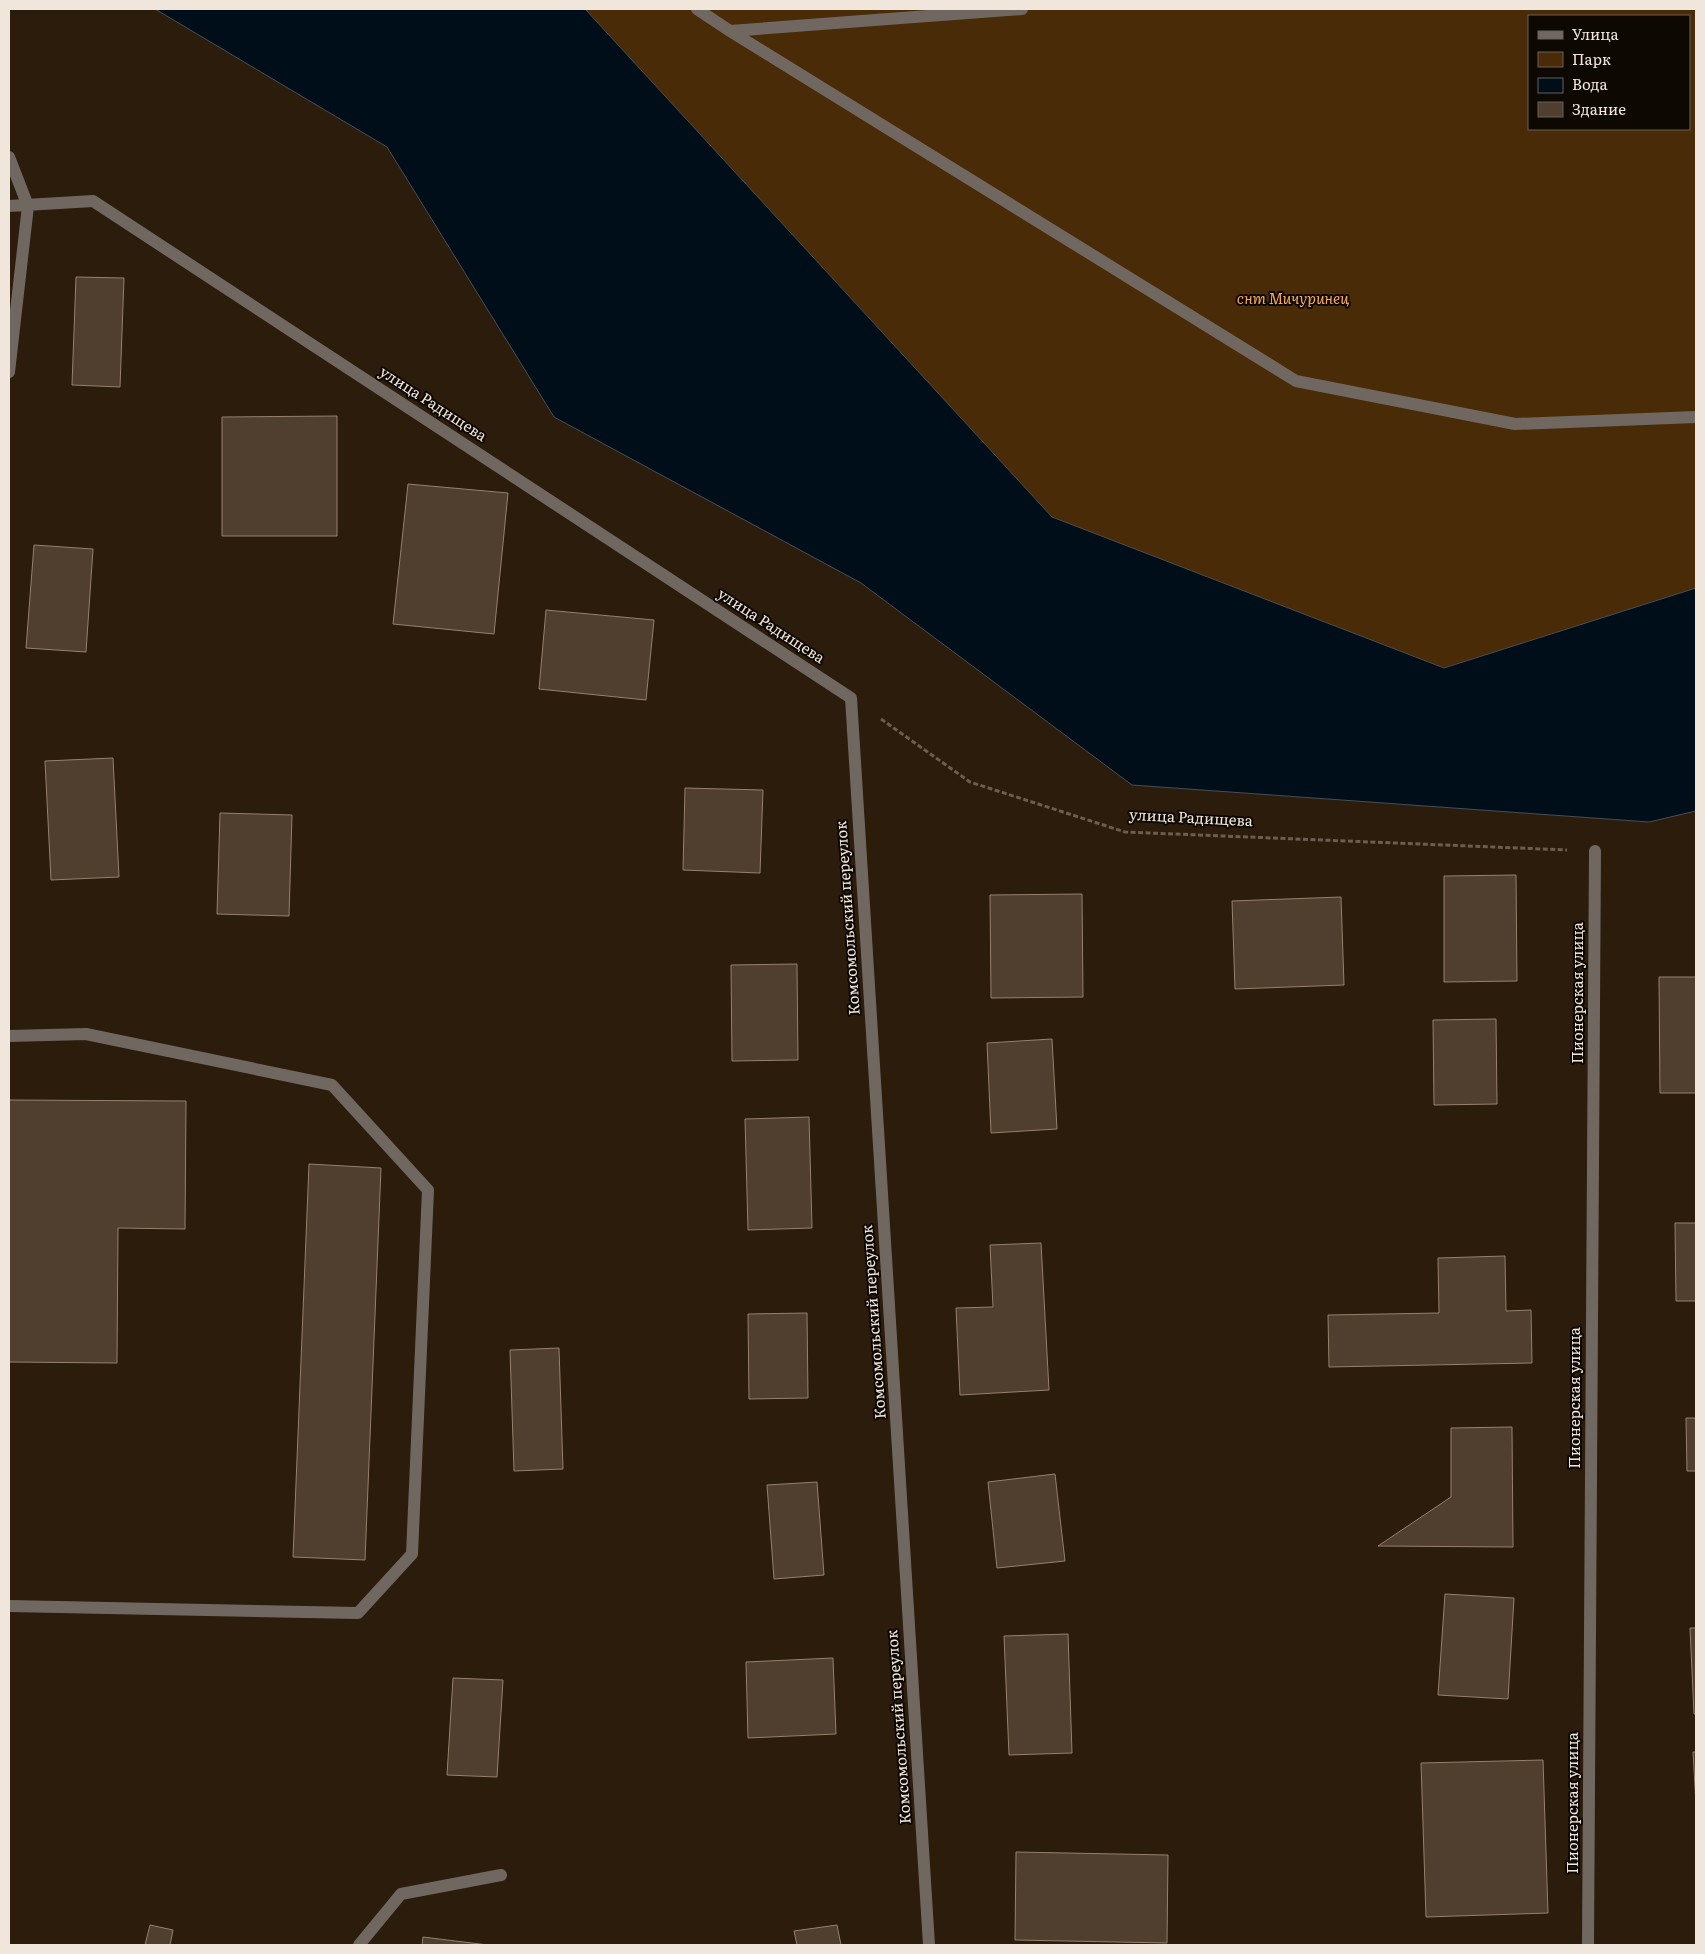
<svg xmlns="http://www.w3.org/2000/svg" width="1705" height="1954" font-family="Literata,serif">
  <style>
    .green { fill: #4a2b07; fill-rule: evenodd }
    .water { fill: #000e1a; stroke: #484f54 }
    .building { fill: #503e2e; stroke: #95816e }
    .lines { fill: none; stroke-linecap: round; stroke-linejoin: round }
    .path { stroke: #6b5d4f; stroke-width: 3; stroke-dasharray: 5 2.5; stroke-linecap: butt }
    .minor { stroke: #706860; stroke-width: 12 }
    .labels { text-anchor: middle; stroke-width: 4; stroke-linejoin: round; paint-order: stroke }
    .park-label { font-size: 15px; font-style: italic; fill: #f8ac5c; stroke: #0e0803 }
    .street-label { font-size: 15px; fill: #f1e6dc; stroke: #0e0803 }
  </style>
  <rect width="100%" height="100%" fill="#2b1c0b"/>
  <path class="green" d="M585 9H1696V588L1444 668 1052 517ZM1529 16H1689V129H1529Z"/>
  <path class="water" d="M155 9H585L1052 517 1444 668 1696 588V811L1649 822 1132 785 861 583 554 417 387 147Z"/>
  <path class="building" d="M76 277 124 278 120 387 72 385Z
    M337 416V536H222V417Z
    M408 484 508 493 494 634 393 624Z
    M34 545 93 549 86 652 26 648Z
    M546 610 654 620 646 700 539 689Z
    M113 758 119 877 51 880 45 761Z
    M685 788 763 790 760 873 683 870Z
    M220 813 292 815 289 916 217 914Z
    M1516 875 1517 981 1444 982V876Z
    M1082 894 1083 997 991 998 990 895Z
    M1341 897 1344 985 1235 989 1232 901Z
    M797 964 798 1060 732 1061 731 965Z
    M1659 977H1696V1093H1660Z
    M1496 1019 1497 1104 1434 1105 1433 1020Z
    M1052 1039 1057 1129 991 1133 987 1043Z
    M9 1100 186 1101 185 1229 118 1228 117 1363 9 1362Z
    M809 1117 812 1228 748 1230 745 1119Z
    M309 1164 381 1168 365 1560 293 1557Z
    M1675 1223H1696V1301H1676Z
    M1041 1243 1049 1390 960 1395 956 1308 993 1307 990 1245Z
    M1505 1256 1506 1311 1531 1310 1532 1363 1329 1367 1328 1315 1439 1313 1438 1258Z
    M807 1313 808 1398 749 1399 748 1314Z
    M559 1348 563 1469 514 1471 510 1350Z
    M1686 1418H1696V1471H1687Z
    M1512 1427 1513 1547 1378 1546 1451 1497V1428Z
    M1055 1474 1065 1561 997 1568 988 1482Z
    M817 1482 824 1575 774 1579 767 1485Z
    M1445 1594 1514 1598 1508 1699 1438 1695Z
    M1690 1628H1696V1714H1694Z
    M1068 1634 1072 1753 1009 1755 1004 1636Z
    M833 1658 836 1734 748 1738 746 1662Z
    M453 1678 503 1680 497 1777 447 1775Z
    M1693 1752H1696V1804Z
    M1543 1760 1548 1913 1426 1917 1421 1763Z
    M1016 1852 1168 1855 1167 1943 1015 1940Z
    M150 1925 173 1930 170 1945H145Z
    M837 1925 841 1945H797L794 1931Z
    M423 1937 488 1945H422Z"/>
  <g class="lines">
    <path class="path" d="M881 719 970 782 1125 832 1567 850"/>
    <path class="minor" d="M697 9 730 31 1022 9
      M730 31 1296 381 1515 424 1696 417
      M9 157 28 206 9 372
      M9 206 93 201 851 698 929 1945
      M9 1036 86 1034 332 1085 428 1190 412 1554 358 1613 9 1606
      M359 1945 401 1894 501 1875
      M1588 1945 1595 851"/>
  </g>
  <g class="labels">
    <g class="park-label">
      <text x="1293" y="304">снт Мичуринец</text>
    </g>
    <g class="street-label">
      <text transform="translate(433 404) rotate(33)" y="5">улица Радищева</text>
      <text transform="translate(771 626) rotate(33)" y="5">улица Радищева</text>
      <text transform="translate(1191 818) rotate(3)" y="5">улица Радищева</text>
      <text transform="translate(848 918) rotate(-94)" y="5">Комсомольский переулок</text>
      <text transform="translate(1578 993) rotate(-90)" y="5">Пионерская улица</text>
      <text transform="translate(874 1322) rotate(-94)" y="5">Комсомольский переулок</text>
      <text transform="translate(1575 1398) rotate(-90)" y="5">Пионерская улица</text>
      <text transform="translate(899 1727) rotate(-94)" y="5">Комсомольский переулок</text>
      <text transform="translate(1573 1803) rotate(-90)" y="5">Пионерская улица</text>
    </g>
  </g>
  <rect width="1705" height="1954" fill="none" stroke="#f1e6dc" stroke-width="20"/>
  <rect x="1528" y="15" width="162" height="115" fill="#0e0803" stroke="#69615a"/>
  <rect x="1538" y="31" width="25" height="8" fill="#706860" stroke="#69615a"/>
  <text x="1572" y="40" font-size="15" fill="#f1e6dc">Улица</text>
  <rect x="1538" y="52" width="25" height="15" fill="#4a2b07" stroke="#69615a"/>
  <text x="1572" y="65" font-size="15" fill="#f1e6dc">Парк</text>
  <rect x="1538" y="78" width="25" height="15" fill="#000e1a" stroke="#69615a"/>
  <text x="1572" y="90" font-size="15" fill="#f1e6dc">Вода</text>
  <rect x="1538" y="102" width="25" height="15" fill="#503e2e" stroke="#69615a"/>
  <text x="1572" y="115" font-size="15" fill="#f1e6dc">Здание</text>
</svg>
